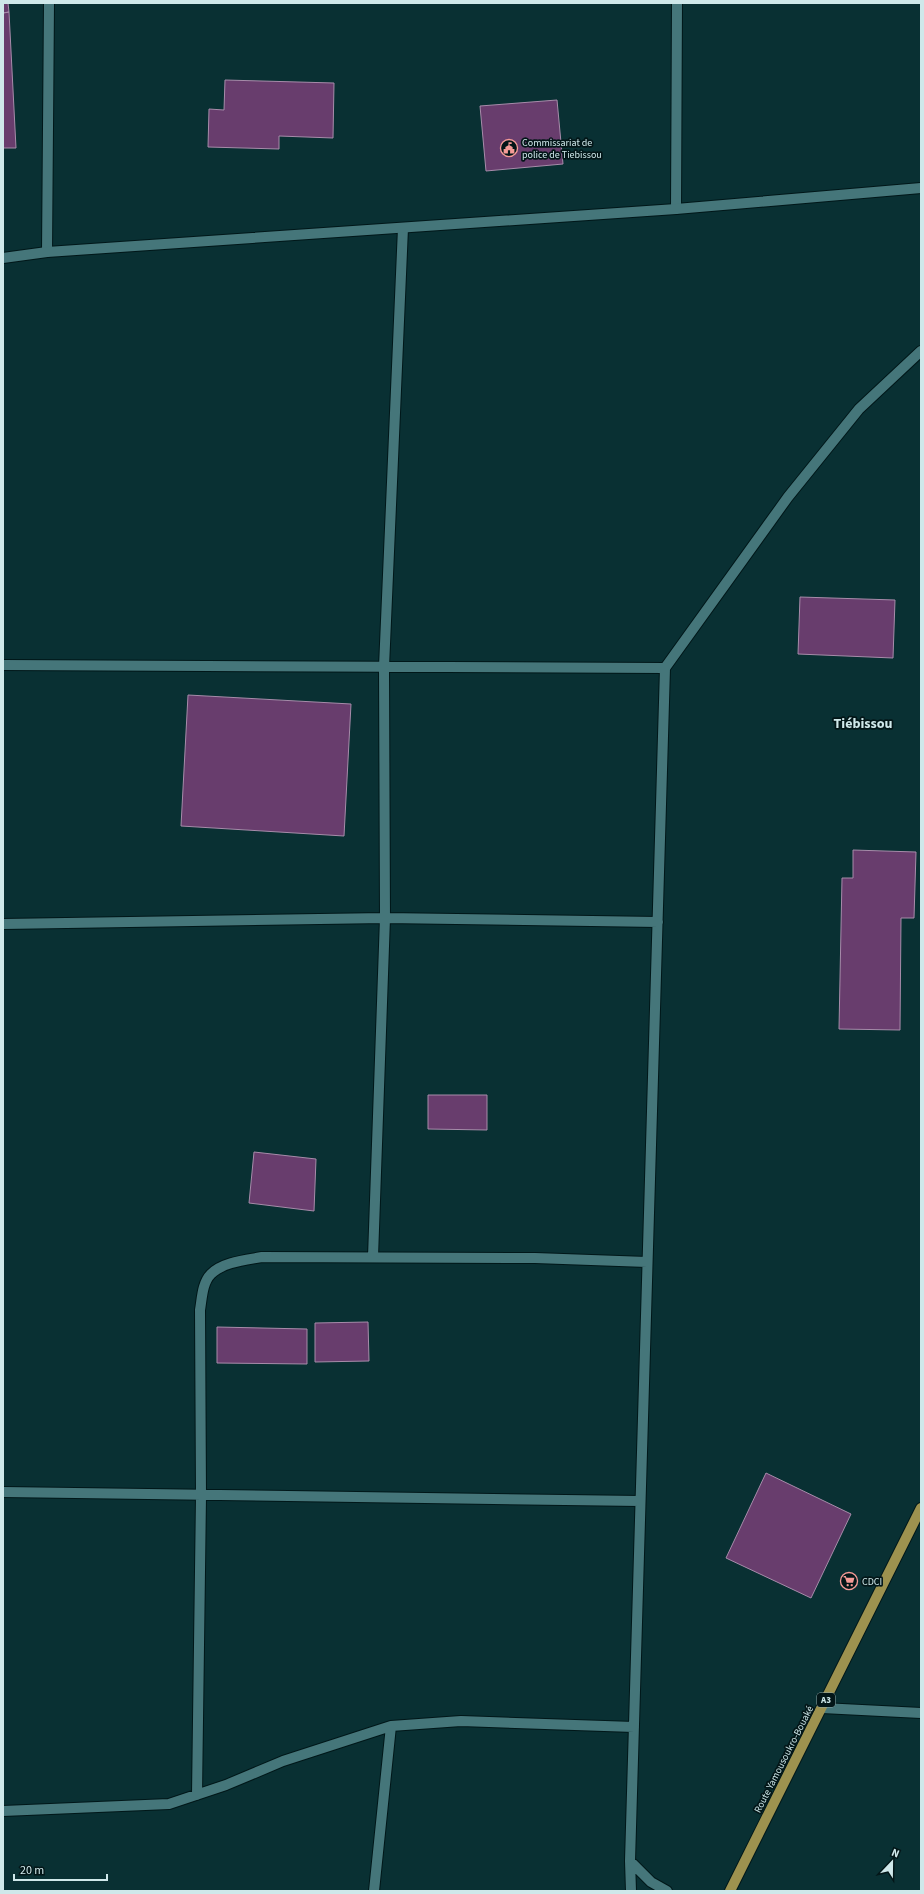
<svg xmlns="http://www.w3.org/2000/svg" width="924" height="1894" font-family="'Source Sans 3',sans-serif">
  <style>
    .building { fill: #683d6d; stroke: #a78caa }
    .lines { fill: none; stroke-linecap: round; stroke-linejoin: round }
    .minor-casing { stroke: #001719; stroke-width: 12 }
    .tertiary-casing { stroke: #001719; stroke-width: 12 }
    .primary-casing { stroke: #001719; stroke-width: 12 }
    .minor { stroke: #45767a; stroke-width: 10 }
    .tertiary { stroke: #45767a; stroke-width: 10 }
    .primary { stroke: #9d924f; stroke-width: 10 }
    .labels { text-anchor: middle; stroke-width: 3.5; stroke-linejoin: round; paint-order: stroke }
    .shield { fill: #031618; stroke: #92a9ab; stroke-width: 1 }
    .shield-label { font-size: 9px; font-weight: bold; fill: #cfe8ea }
    .poi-label { font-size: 10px; fill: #cfe8ea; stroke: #031618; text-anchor: start }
    .street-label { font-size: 10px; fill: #cfe8ea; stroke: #031618 }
    .district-label { font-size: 14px; font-weight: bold; fill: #cfe8ea; stroke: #031618 }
  </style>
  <rect width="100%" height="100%" fill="#093033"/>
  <path class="building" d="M3 3H8L9 12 3 13Z
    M9 12 16 148H3V13Z
    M225 80 334 83 333 138 279 136V149L208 147 209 109 224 110Z
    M557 100 563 164 486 171 480 106Z
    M800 597 895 600 893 658 798 654Z
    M188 695 351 704 344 836 181 826Z
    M853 850 916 852 914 918H901L900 1030 839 1029 842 878H853Z
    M428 1095H487V1130L428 1129Z
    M254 1152 316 1159 314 1211 249 1203Z
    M368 1322 369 1361 315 1362V1323Z
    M217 1327 307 1329V1364L217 1363Z
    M766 1473 851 1514 811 1598 726 1558Z"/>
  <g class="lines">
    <g class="minor-casing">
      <path id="minor" d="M676 209 677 3
        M47 252 49 3
        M3 665 665 668
        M3 924 385 918 658 922
        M373 1257 385 918 384 667 403 228
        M3 1492 640 1501
        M822 1708 921 1713
        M197 1795 201 1496 200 1310C202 1299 202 1283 211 1274 223 1262 246 1260 262 1257L535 1258 647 1262
        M3 1811 169 1804 226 1785 283 1761 391 1726 461 1721 634 1727
        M630 1861 651 1882 667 1891
        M374 1891 391 1726
        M631 1891 630 1861 665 668 788 497 859 409 921 351"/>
    </g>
    <g class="tertiary-casing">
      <path id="tertiary" d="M3 258 47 252 676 209 921 188"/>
    </g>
    <g class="primary-casing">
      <path id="primary" d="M730 1891 921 1508"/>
    </g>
    <use href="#minor" class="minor"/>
    <use href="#tertiary" class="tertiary"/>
    <use href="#primary" class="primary"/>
  </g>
  <defs>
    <g id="civic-ring" transform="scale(0.9)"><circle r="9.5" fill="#031618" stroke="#f59b97" stroke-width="1.5"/><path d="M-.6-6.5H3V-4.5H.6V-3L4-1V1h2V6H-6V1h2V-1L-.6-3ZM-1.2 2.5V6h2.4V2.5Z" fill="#f59b97"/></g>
    <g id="supermarket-ring" transform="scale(0.9)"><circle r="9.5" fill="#031618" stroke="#f59b97" stroke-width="1.5"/><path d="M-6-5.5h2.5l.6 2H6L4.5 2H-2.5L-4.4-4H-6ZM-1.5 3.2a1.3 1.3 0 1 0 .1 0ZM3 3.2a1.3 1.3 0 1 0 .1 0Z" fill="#f59b97"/></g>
  </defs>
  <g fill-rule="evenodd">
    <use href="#civic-ring" x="509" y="148"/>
    <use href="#supermarket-ring" x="849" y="1581"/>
  </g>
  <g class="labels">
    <rect class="shield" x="817" y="1693" width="18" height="14" rx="3"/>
    <g class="shield-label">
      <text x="826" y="1703">A3</text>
    </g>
    <g class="poi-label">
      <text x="522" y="146">Commissariat de<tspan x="522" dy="12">police de Tiebissou</tspan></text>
      <text x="862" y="1585">CDCI</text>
    </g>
    <g class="street-label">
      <text transform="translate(783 1759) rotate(-63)" y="4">Route Yamousoukro-Bouaké</text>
    </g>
    <g class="district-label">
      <text x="863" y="728">Tiébissou</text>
    </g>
  </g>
  <rect width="924" height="1894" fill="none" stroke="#cfe8ea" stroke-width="8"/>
  <g transform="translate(892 1862) rotate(22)" stroke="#031618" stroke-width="3" paint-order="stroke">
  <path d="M0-3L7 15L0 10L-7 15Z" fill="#cfe8ea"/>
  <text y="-6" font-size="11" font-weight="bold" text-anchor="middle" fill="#cfe8ea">N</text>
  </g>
  <path d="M14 1874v6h93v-6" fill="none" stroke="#cfe8ea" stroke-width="2"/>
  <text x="20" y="1874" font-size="12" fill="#cfe8ea" stroke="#031618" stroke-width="3" paint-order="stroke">20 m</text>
</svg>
